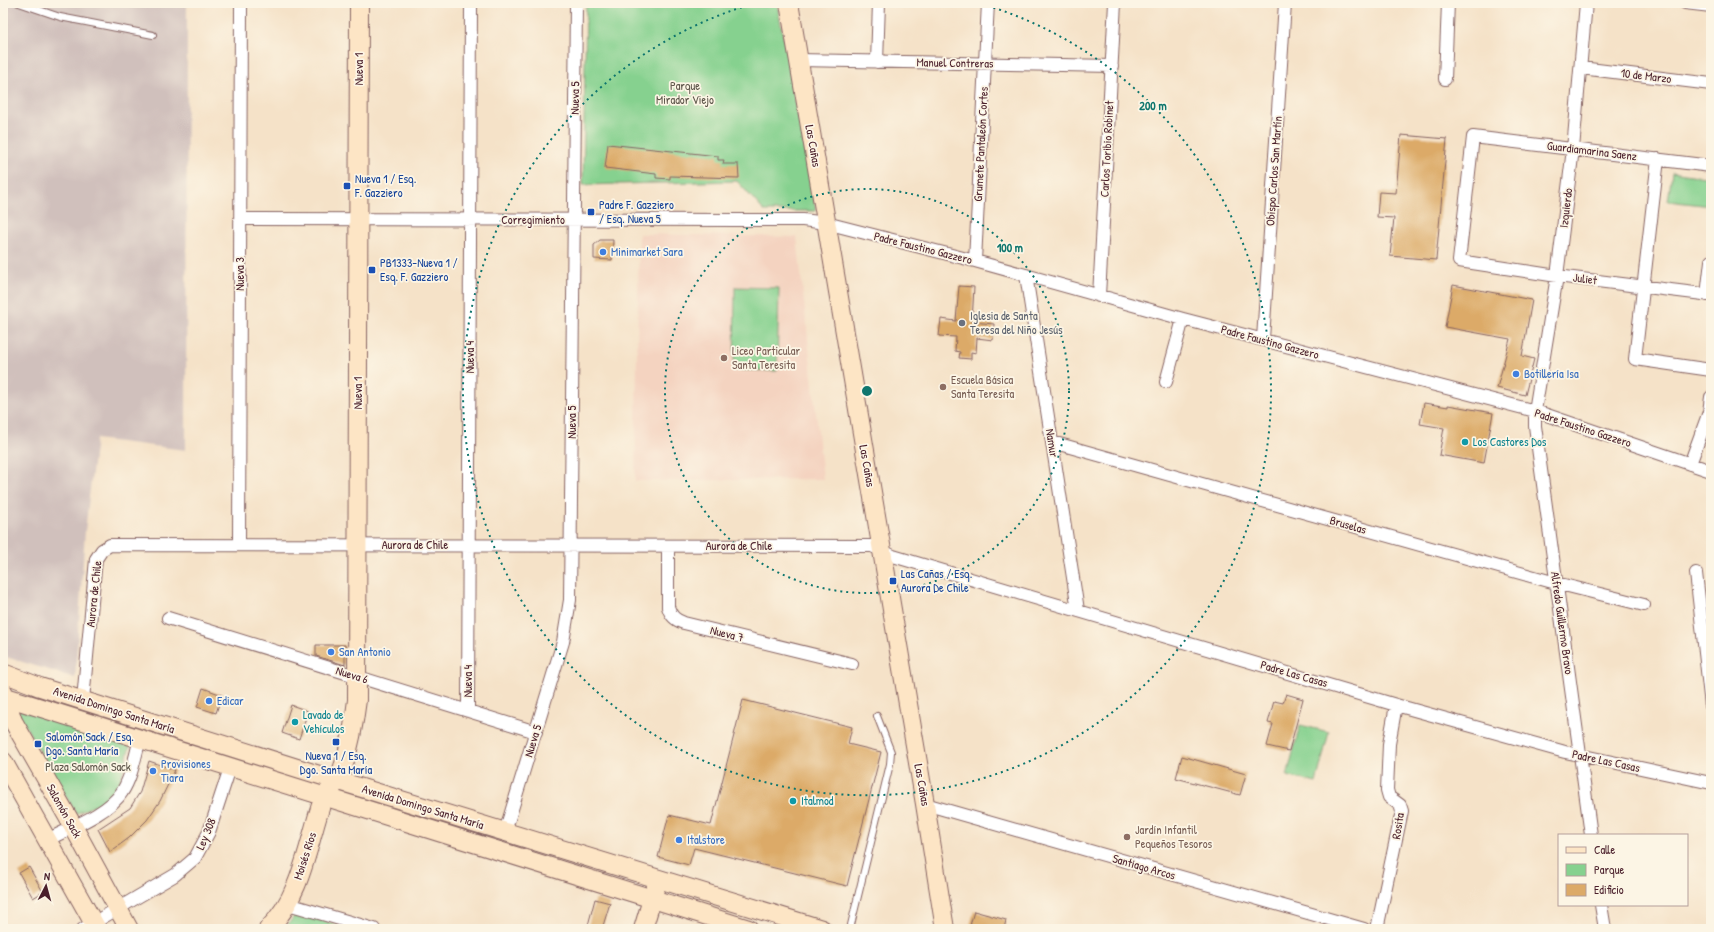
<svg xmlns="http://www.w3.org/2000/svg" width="1714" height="932" font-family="'Patrick Hand',sans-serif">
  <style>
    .built { fill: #f4d3c0 }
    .industrial { fill: #d0c0bc }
    .green { fill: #86d18f; stroke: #68785d }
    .building { fill: #dcaa68 }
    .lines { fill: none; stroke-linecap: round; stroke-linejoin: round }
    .lane-casing { stroke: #866362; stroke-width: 8 }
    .street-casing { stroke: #866362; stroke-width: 14 }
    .secondary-casing { stroke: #866362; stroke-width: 20 }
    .lane { stroke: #fff; stroke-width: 6 }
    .street { stroke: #fff; stroke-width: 12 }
    .secondary { stroke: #fde5c5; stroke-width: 18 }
    .ring { fill: none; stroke: #0f766e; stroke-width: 2; stroke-dasharray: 2 4 }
    .transit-dot { fill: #1a4fb4; stroke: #fcf5e5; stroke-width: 1.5 }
    .shop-dot { fill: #3f7fe0; stroke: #fcf5e5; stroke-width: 1.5 }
    .worship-dot { fill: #6b7280; stroke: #fcf5e5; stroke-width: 1.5 }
    .education-dot { fill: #8d6e63; stroke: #fcf5e5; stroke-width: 1.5 }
    .culture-dot { fill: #0f9aa8; stroke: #fcf5e5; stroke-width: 1.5 }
    .labels { text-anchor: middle; stroke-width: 3.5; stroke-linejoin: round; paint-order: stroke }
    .street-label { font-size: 12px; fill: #4a1f2b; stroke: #fcf5e5 }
    .park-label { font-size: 12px; fill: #5c5449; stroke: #fcf5e5 }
    .transit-label { font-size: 12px; fill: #164399; stroke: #fcf5e5; text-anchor: start }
    .shop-label { font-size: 12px; fill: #366cbe; stroke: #fcf5e5; text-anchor: start }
    .worship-label { font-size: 12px; fill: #5b616d; stroke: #fcf5e5; text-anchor: start }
    .education-label { font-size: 12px; fill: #785e54; stroke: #fcf5e5; text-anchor: start }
    .culture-label { font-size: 12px; fill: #0d838f; stroke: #fcf5e5; text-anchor: start }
    .centre { fill: #0f766e; stroke: #fcf5e5; stroke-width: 2 }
    .ring-label { font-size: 12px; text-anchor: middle; font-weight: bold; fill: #0f766e; stroke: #fcf5e5; stroke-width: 3.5; stroke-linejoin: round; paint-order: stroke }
  </style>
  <rect width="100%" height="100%" fill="#fcf5e5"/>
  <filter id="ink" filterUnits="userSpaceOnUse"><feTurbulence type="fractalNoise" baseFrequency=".025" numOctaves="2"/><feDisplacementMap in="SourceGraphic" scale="8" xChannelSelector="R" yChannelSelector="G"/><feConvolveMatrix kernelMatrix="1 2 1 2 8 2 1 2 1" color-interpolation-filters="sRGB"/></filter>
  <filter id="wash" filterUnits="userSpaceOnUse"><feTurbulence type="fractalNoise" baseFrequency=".012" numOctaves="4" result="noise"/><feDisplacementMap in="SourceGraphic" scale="16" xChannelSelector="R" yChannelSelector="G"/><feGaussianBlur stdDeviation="0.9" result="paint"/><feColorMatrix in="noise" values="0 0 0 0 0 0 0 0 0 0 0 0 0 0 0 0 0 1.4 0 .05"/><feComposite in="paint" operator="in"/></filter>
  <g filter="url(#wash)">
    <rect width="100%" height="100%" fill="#f5e2c8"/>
    <path class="built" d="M639 234 797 237 823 479 635 481Z"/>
    <path class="industrial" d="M3 3H187L186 450 96 439 85 531 75 678 3 656Z"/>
    <path class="green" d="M586 3H777L816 211H764L737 181 583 185Z
      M1672 172 1711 178V206L1668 201Z
      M735 287 779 288 777 371 734 370Z
      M15 708 130 746 120 782 104 801 76 814Z
      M1300 725 1329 732 1316 783 1287 776Z
      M297 912 349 929H285Z"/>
    <g id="blocks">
      <path class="building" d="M1401 135 1447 139 1436 260 1390 256 1394 218 1377 217 1379 192 1396 193Z
        M608 144 718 156V160H724L723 164H738L739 178 670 176V179L656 178V174L605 168Z
        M600 240H613L612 260 594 259V245Z
        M1453 285 1532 300 1522 356 1534 359 1525 395 1497 388 1510 339 1445 327Z
        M959 286 974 287 972 322 994 324 993 340 977 338 976 353 971 352V359L959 358 960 352 955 351 956 337 939 336 941 319 956 321Z
        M1424 403 1448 407V405L1493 413 1484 463 1439 455 1444 428 1420 424Z
        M316 645H345V665L316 656Z
        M203 688 222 695 216 713 197 707Z
        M1286 694 1303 699 1289 751 1267 746 1273 724 1268 723 1274 701 1283 703Z
        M743 700 852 727 848 744 881 752 847 886 694 848 689 865 658 857 669 815 711 825Z
        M291 705 308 711 299 739 282 733Z
        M1182 756 1246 774 1240 795 1176 778Z
        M149 761 175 770 160 801 147 820 129 838 110 852 98 829 130 808 140 792Z
        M29 867 43 892 33 898 19 873Z
        M595 899 610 903 602 929H587Z
        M974 911 1006 920 1004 929H969Z"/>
    </g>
  </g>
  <g filter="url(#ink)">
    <use href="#blocks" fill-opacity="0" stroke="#866362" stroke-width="1"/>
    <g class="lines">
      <g class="lane-casing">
        <path id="lane" d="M19 3 60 17 153 35
          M850 929 890 764 891 752 877 716"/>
      </g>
      <g class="street-casing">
        <path id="street" d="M1586 3 1573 149 1557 276 1535 411V426L1591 835
          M1685 3 1711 6
          M798 60 1112 66
          M877 62 879 3
          M1581 68 1711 84
          M1445 79 1448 3
          M1658 159 1635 359 1711 370
          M1711 166 1473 137 1459 261 1557 276 1711 295
          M240 219 745 220H803L826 223 975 261 1183 319 1535 411 1711 471
          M975 261 988 3
          M1026 275 1078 610
          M1707 295 1711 261
          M1099 296 1115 3
          M1263 339 1285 3
          M1166 382 1183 319
          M1052 442 1556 583 1644 605
          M1690 464 1709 412 1711 397
          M239 545 241 3
          M668 546V607C671 616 675 620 684 623L852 664
          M1696 573 1711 706
          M168 618 536 732
          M83 700 96 559 102 550 110 545 872 546 893 556 1396 705 1565 752 1711 783
          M468 711 471 3
          M925 804 1364 929
          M505 832 563 642 570 600 576 3
          M47 840C70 828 109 813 122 792 132 777 135 756 140 739
          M288 904 374 929
          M1601 905 1605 929
          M83 929 175 875 195 858 209 832 230 768
          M1377 929 1402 811 1400 805 1389 797 1387 790 1389 744 1396 705"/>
      </g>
      <g class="secondary-casing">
        <path id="secondary" d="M789 3 925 804 945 929
          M3 673 40 687 313 773 822 929
          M3 691 13 721 73 826 129 929
          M3 696 749 929
          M3 761 97 929
          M268 929C302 896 308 842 323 799 326 791 334 787 338 780 348 757 354 724 357 700L359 3
          M643 929 656 886"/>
      </g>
      <use href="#lane" class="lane"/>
      <use href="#street" class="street"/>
      <use href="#secondary" class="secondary"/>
    </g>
  </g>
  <g class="ring">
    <circle cx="867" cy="391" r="202"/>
    <path d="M982 4A404 404 0 1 1 752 4"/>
  </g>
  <g class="transit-dot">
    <rect x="343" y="182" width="8" height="8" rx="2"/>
    <rect x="587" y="208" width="8" height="8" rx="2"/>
    <rect x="368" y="266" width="8" height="8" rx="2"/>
    <rect x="889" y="577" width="8" height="8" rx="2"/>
    <rect x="332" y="738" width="8" height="8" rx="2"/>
    <rect x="34" y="740" width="8" height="8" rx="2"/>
  </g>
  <g class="shop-dot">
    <circle cx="603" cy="252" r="4"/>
    <circle cx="1516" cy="374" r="4"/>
    <circle cx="331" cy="652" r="4"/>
    <circle cx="209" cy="701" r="4"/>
    <circle cx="153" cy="771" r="4"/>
    <circle cx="679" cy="840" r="4"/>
  </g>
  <circle class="worship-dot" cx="962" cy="323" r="4"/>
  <g class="education-dot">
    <circle cx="724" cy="358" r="4"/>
    <circle cx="943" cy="387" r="4"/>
    <circle cx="1127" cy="837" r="4"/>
  </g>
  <g class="culture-dot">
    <circle cx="1465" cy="442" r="4"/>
    <circle cx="295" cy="722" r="4"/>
    <circle cx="793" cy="801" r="4"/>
  </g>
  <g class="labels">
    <g class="street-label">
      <text transform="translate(955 63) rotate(1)" y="4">Manuel Contreras</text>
      <text transform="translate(359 69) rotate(-90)" y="4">Nueva 1</text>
      <text transform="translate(1646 76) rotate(7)" y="4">10 de Marzo</text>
      <text transform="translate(575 98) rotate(-89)" y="4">Nueva 5</text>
      <text transform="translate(981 144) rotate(-87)" y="4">Grumete Pantaleón Cortes</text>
      <text transform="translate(813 146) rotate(80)" y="4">Las Cañas</text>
      <text transform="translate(1107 149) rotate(-87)" y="4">Carlos Toribio Robinet</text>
      <text transform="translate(1592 151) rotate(7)" y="4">Guardiamarina Saenz</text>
      <text transform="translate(1274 171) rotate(-86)" y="4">Obispo Carlos San Martín</text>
      <text transform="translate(1566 208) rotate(-83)" y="4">Izquierdo</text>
      <text x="533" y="224">Corregimiento</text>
      <text transform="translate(923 248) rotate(14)" y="4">Padre Faustino Gazzero</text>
      <text transform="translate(240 274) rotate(-90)" y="4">Nueva 3</text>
      <text transform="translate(1585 279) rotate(7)" y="4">Juliet</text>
      <text transform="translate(1270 342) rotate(15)" y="4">Padre Faustino Gazzero</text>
      <text transform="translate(470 357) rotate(-90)" y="4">Nueva 4</text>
      <text transform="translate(358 393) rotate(-90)" y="4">Nueva 1</text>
      <text transform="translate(572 422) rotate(-90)" y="4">Nueva 5</text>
      <text transform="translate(1583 428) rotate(18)" y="4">Padre Faustino Gazzero</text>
      <text transform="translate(1052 443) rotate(81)" y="4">Namur</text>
      <text transform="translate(867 466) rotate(80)" y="4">Las Cañas</text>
      <text transform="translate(1348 525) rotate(16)" y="4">Bruselas</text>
      <text x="415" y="549">Aurora de Chile</text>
      <text x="739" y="550">Aurora de Chile</text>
      <text transform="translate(94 594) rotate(-84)" y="4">Aurora de Chile</text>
      <text transform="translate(1562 623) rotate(82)" y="4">Alfredo Guillermo Bravo</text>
      <text transform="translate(727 634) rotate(14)" y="4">Nueva 7</text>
      <text transform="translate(1294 674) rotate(16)" y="4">Padre Las Casas</text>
      <text transform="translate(352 675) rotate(17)" y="4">Nueva 6</text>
      <text transform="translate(468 681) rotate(-90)" y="4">Nueva 4</text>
      <text transform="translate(114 710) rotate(18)" y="4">Avenida Domingo Santa María</text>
      <text transform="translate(533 741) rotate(-73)" y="4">Nueva 5</text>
      <text transform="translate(1606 761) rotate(12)" y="4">Padre Las Casas</text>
      <text transform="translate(922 785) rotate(80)" y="4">Las Cañas</text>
      <text transform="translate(423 807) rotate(17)" y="4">Avenida Domingo Santa María</text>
      <text transform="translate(64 811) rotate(61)" y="4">Salomón Sack</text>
      <text transform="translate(1398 826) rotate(-81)" y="4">Rosita</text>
      <text transform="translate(206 834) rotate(-67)" y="4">Ley 308</text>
      <text transform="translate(305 856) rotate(-72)" y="4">Moisés Ríos</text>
      <text transform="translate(1144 867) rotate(16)" y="4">Santiago Arcos</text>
    </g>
    <g class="park-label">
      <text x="685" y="90">Parque<tspan x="685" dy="14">Mirador Viejo</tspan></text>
      <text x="88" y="771">Plaza Salomón Sack</text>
    </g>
    <g class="transit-label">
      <text x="355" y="183">Nueva 1 / Esq.<tspan x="355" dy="14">F. Gazziero</tspan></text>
      <text x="599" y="209">Padre F. Gazziero<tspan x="599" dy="14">/ Esq. Nueva 5</tspan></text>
      <text x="380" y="267">PB1333-Nueva 1 /<tspan x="380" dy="14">Esq. F. Gazziero</tspan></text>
      <text x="901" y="578">Las Cañas / Esq.<tspan x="901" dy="14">Aurora De Chile</tspan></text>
      <text x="46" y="741">Salomón Sack / Esq.<tspan x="46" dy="14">Dgo. Santa María</tspan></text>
      <text x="336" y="760" text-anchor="middle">Nueva 1 / Esq.<tspan x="336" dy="14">Dgo. Santa María</tspan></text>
    </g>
    <g class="shop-label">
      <text x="611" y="256">Minimarket Sara</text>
      <text x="1524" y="378">Botillería Isa</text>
      <text x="339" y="656">San Antonio</text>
      <text x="217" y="705">Edicar</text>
      <text x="161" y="768">Provisiones<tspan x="161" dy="14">Tiara</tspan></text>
      <text x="687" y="844">Italstore</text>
    </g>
    <g class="worship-label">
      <text x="970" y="320">Iglesia de Santa<tspan x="970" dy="14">Teresa del Niño Jesús</tspan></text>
    </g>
    <g class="education-label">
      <text x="732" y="355">Liceo Particular<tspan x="732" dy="14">Santa Teresita</tspan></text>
      <text x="951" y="384">Escuela Básica<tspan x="951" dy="14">Santa Teresita</tspan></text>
      <text x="1135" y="834">Jardín Infantil<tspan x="1135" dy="14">Pequeños Tesoros</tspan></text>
    </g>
    <g class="culture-label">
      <text x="1473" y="446">Los Castores Dos</text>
      <text x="303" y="719">Lavado de<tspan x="303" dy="14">Vehículos</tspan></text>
      <text x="801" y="805">Italmod</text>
    </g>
  </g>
  <circle cx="867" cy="391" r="6" class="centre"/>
  <g class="ring-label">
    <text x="1153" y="110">200 m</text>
    <text x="1010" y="252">100 m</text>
  </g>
  <rect width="1714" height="932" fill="none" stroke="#fcf5e5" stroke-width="16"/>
  <rect x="1558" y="834" width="130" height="72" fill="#fcf5e5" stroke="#b59f9b"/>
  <rect x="1566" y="847" width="20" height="6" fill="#fde5c5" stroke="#b59f9b"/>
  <text x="1594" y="854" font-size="12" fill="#4a1f2b">Calle</text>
  <rect x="1566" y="864" width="20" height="12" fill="#86d18f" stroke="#b59f9b"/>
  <text x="1594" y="874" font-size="12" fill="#4a1f2b">Parque</text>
  <rect x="1566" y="884" width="20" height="12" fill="#dcaa68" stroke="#b59f9b"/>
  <text x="1594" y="894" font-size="12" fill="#4a1f2b">Edificio</text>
  <g transform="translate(46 886) rotate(6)" stroke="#fcf5e5" stroke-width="3" paint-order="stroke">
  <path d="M0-3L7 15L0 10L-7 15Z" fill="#4a1f2b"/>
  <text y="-6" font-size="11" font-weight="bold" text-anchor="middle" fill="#4a1f2b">N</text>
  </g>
</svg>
